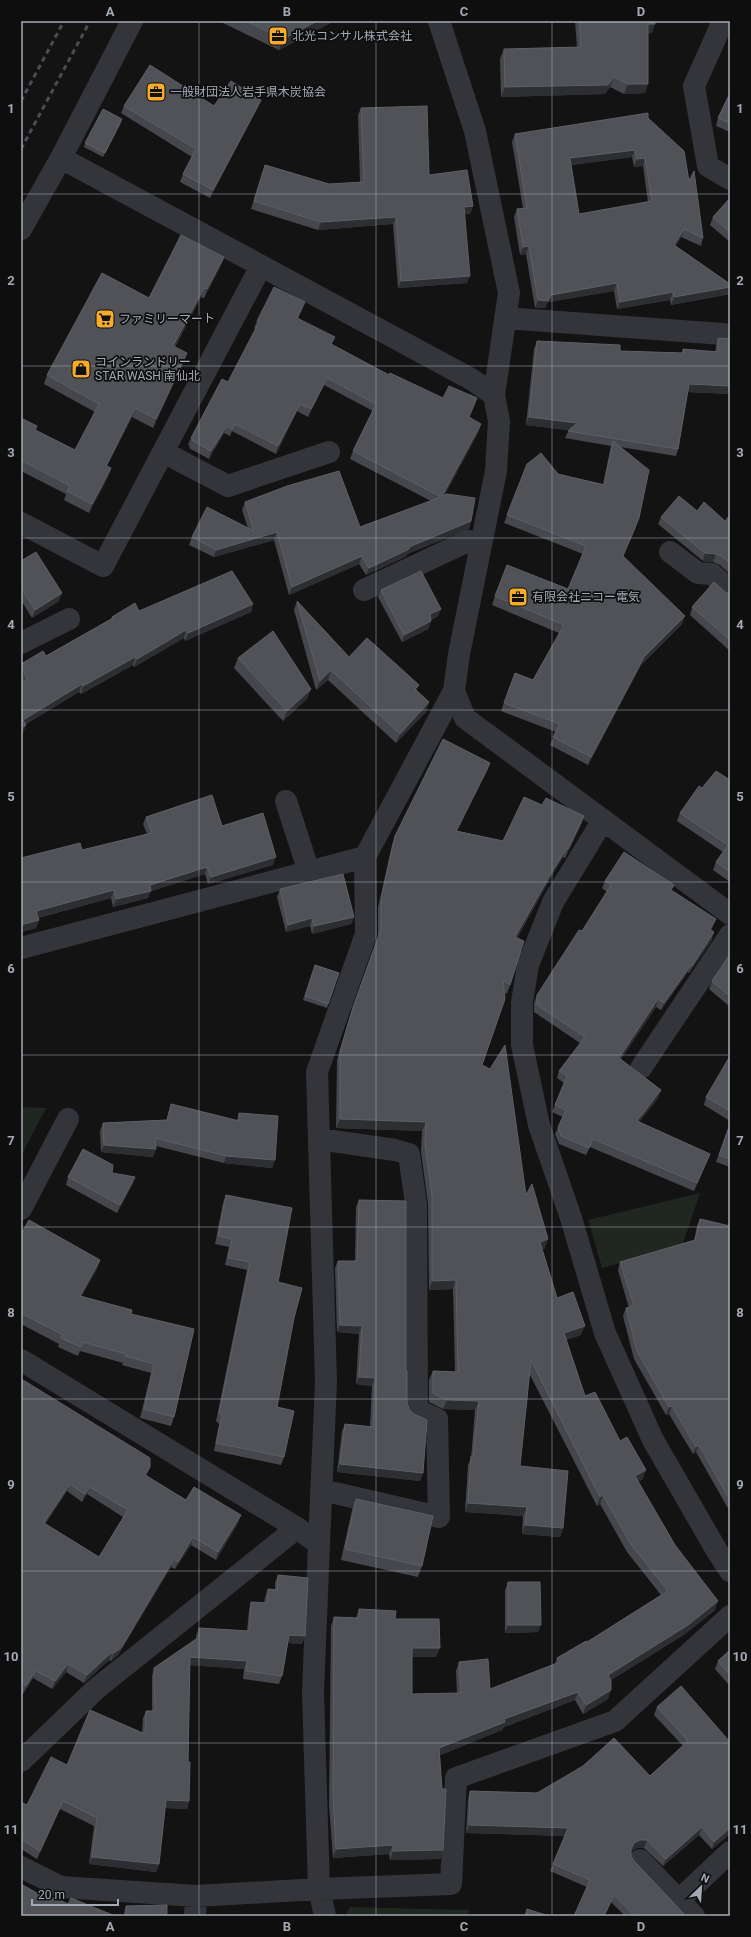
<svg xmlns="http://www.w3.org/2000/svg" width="751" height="1937" font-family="Roboto,'Noto Sans JP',sans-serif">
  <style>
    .green { fill: #1f2720 }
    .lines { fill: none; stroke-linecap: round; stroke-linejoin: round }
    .minor { stroke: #34353a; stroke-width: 22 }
    .rail { stroke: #4b4d53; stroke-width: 3; stroke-dasharray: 5 4; stroke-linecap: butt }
    .wall { fill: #46474c; fill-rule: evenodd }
    .shaded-wall { fill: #2d2e31 }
    .building { fill: #505257; stroke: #5d6066; fill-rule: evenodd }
    .grid { fill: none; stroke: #a4aab5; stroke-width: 1; stroke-opacity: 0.55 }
    .labels { text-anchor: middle; stroke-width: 3.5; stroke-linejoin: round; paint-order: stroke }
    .poi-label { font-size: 12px; fill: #a4aab5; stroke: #0e0e0f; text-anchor: start }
    .neatline { fill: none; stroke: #a4aab5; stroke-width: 1.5 }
    .grid-label { font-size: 13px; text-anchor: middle; font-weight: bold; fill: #a4aab5 }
  </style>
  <rect width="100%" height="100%" fill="#131314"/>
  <path class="green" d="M21 1107 46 1108 21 1156Z
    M700 1193 682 1246 602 1268 588 1220Z
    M350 1907 469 1910 468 1916H345Z"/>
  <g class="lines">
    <path class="minor" d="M439 21 475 131 509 293 494 395
      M723 21 694 86 708 166 730 179
      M61 158 471 379 494 395 499 421 496 471 459 654 454 691 465 718 730 914
      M21 229 61 158 132 21
      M505 318 723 334
      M163 452 228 486 329 452
      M21 523 103 566 261 266
      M670 552 698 573 712 574 730 590
      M364 590 468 541 481 542
      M21 643 69 619
      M286 801 309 872
      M603 820 553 902 528 965 522 1002V1045L539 1125 571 1218 605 1333 653 1440 717 1551 730 1571
      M21 948 365 857
      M641 1068 730 935
      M319 1139 395 1150 409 1154 416 1204 417 1410 437 1419 439 1517 322 1490
      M21 1209 68 1119
      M21 1360 297 1528 319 1544 313 1692 319 1889 325 1916
      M319 1544 326 1382 317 1072 366 934 365 857 454 691
      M21 1761 96 1689 297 1528
      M640 1860 694 1916
      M21 1867 61 1887 196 1896 319 1889 451 1884 456 1778 615 1721 730 1616
      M679 1900 730 1852
      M195 1916 196 1896"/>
    <path class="rail" d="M21 101 64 21
      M21 149 90 21"/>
  </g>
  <path class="wall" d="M219 21H334L279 50Z
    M575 21H655L652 33H648L645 93 624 94 610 87 605 94 501 97 500 59 504 49 577 47Z
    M730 93V132L716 126 718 118Z
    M261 100 258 107 210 198 180 182 183 174 192 157 121 113 124 106H214Z
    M361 108 429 175 473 206 470 214H465L467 283 398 288 393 224 318 230 251 209 265 165 329 184 360 182 358 115Z
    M648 118 689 181 703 238 701 246 681 237 676 246 730 284V294L671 305 670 300 617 309 614 291 548 302 545 308H535L526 254 520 255 514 217 517 209 523 208 512 142 515 134ZM632 157 634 167 643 166 648 202 579 214 571 165Z
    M121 123 103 157 84 147 85 143Z
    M730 198V242L710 225 713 217Z
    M224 257 221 265 204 298 201 297 175 347 184 361 153 428 132 417 107 466 111 468 108 477 89 513 64 500 66 494 21 471V418L36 430 75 450 95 412 44 384 47 375 149 298Z
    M302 310 298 318 332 345 389 375 443 398H477L469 417 479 431 444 496 471 521 469 529 407 554V556L366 575 359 564 289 595 274 540 214 557 189 545 192 537 248 528 242 510 245 502 360 527 431 501 350 459 353 451 373 411 324 385 308 417 297 411 276 454 232 431 230 436 224 433 209 459 189 448 190 446 188 445 191 438 228 382 256 329 254 328 257 321Z
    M718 338 730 394 688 392 678 449 676 456 620 447 636 527 623 556 682 624 641 665 588 765 550 745 556 732 501 711 515 673 533 680 559 633 492 605 495 596 568 589 583 554 504 523 527 464 558 474 603 484 611 446 565 438 569 430 526 425 534 349 537 341 620 351 682 353 683 349 715 352 716 346Z
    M697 511 725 521 730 515V574L720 565 713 562 703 561 658 524 661 517Z
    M21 561 59 601 32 618 21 600Z
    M381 590 441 609 438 616 431 620 428 629 402 642 378 597Z
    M725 592 730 594V651L690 615 692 607Z
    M297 601 349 657 417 691 426 712 396 743 328 680 316 690 294 610Z
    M253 604 251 612 185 641 184 638 134 667 133 665 81 694 79 692 26 724 23 733 21 734V683H23L21 680V664L46 656 111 619 112 617 139 611Z
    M238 658 311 689 307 699 283 721 234 668Z
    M490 763 487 771 457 831 503 841 542 805 584 816 581 825 565 858 563 857 550 879 517 938 510 985 507 994 504 992 482 1065 545 1248 542 1249 557 1298 581 1335 566 1340 585 1396 620 1441 643 1479 638 1482 675 1545 715 1610 685 1634 611 1680 608 1699 583 1714 575 1700 504 1727 502 1730 440 1755 443 1850 440 1859 390 1860 389 1854 333 1858 329 1804 331 1626 334 1617 356 1618 359 1609 395 1619 436 1657H412V1694L457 1693 456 1671 459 1662 490 1689 555 1664 557 1658 587 1642 661 1595 627 1552 600 1504 597 1506 529 1373 520 1466 563 1528 560 1537 522 1534 523 1516 465 1512 468 1465 471 1458 475 1410 443 1409 429 1402V1380L433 1371 455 1372 453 1289 429 1290 428 1204 421 1152 422 1131 336 1128 337 1060 350 1016 378 938V908L392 845 395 836Z
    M730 780V882L713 870 716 862 723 852 677 821 680 813 702 788Z
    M146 817 222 826 273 865 208 884 205 874 151 891 148 898 113 907 111 898 38 918 39 920 36 928 21 932 82 850 147 834 143 824Z
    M605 881 672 891 713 927 711 930 712 940 689 973 688 972 661 1010 656 1007 621 1059 658 1098 639 1122 710 1154 694 1191 590 1147 586 1155 559 1144 555 1134 563 1117 552 1112 564 1083 557 1078 559 1071 580 1043 534 1012V1003L537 995 582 931 607 892 602 888Z
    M280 889 354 917 351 924 312 934 310 926 286 932 277 897Z
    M730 954V1005L729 1006 709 989 712 981Z
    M315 965 339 973 327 1008 303 1000Z
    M730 1056V1121L704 1105 706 1097Z
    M171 1104 237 1120 239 1113 275 1160 272 1168 224 1163 156 1146 153 1157 101 1152 100 1131 103 1123 167 1120Z
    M730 1124V1167L716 1162Z
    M112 1173 135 1177 132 1185 117 1213 66 1185 68 1177Z
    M226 1195 278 1282 294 1318 277 1407 284 1457 281 1465 214 1451 219 1424 216 1421 247 1270 225 1265 229 1247 215 1244 223 1203Z
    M359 1200 406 1371 407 1403 423 1473 420 1481 337 1472 342 1431 345 1424 370 1427 372 1386 356 1384 359 1334 337 1332 335 1268 338 1261H355L356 1207Z
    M700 1219 730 1226V1510H729L696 1452 693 1454 669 1414 666 1415 634 1359 623 1316 626 1308H629L618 1270 620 1262 694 1241 697 1226Z
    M21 1234 100 1260 97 1269 81 1297 131 1314 194 1329 174 1417 171 1426 140 1418 151 1373 122 1365 123 1363 80 1351 78 1356 58 1347 59 1344 21 1324Z
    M21 1383 147 1476 186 1500 238 1523 216 1560 191 1545 175 1569 171 1567 118 1655 111 1661 109 1660 84 1683 66 1672 52 1689 33 1678 23 1694 21 1692ZM67 1491 82 1502 87 1494 123 1517 99 1557 45 1524Z
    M356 1499 422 1566 418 1577 341 1560 352 1510Z
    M278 1575 305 1636 302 1644 288 1643 282 1676 279 1684 243 1679 244 1669 190 1665 188 1762 189 1801 187 1809 165 1808 159 1864 156 1872 89 1864 94 1826 60 1809 37 1859 21 1849V1802L27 1805 67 1765 142 1733 143 1718 146 1711H152V1676L154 1668 196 1639V1636L199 1628 247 1631 249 1610 251 1602 264 1603 265 1597 268 1589 275 1590V1583Z
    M508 1582 538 1632 505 1633V1590Z
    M730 1650V1686L715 1669 718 1661Z
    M657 1707 730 1742V1834L712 1849 699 1835 663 1866 644 1848H637L632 1851 631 1852V1856L634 1861 686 1916H625L611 1902 587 1887 550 1871 565 1836 466 1833 468 1799 470 1791 537 1793 650 1776 683 1746 654 1715Z
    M126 1906 167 1916H124V1913Z"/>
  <path class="shaded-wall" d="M317 21H334L279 50 283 39Z
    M648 24H655L652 33 645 34Z
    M614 77 610 87 605 94 501 97 505 87Z
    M628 84H648L645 93 624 94Z
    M261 100 258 107 210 198 213 190Z
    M122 119 121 123 103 157Z
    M635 150 632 157 567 166 570 158Z
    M645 158 643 166 634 167 637 159Z
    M473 206 470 214 461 215 464 207Z
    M396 217 393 224 318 230 321 222Z
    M684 229 681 237 672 253 674 245Z
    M529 246 526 254 520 255 523 247Z
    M224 257 221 265 204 298 207 289Z
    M470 276 467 283 398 288 401 281Z
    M617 283 614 291 548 302 545 308H535L538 300 551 295Z
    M730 287V294L671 305 674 297Z
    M204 288 201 297 170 355 173 346Z
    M673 292 670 300 617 309 620 302Z
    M305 302 302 310 295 325 297 318Z
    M187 353 184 361 153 428 156 419Z
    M327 378 324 385 308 417 311 409Z
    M689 384 730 386V394L686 392Z
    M300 404 297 411 276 454 278 446Z
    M135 408 132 417 103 474 106 466Z
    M529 417 577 423 574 431 526 425Z
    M481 424 479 431 440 504 442 496Z
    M227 426 224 433 209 459 211 451Z
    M111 468 108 477 89 513 92 504Z
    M639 518 636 527 620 564 623 556Z
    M471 521 469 529 407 554V556L366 575 369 568 409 547Z
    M277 532 274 540 214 557 216 550Z
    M705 553 716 554 713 562 703 561Z
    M362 556 359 564 289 595 292 587Z
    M62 593 59 601 32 618 35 610Z
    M253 604 251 612 185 641 188 633Z
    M441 609 438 616 428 622 430 614Z
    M685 616 682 624 641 665 588 765 591 757 644 657Z
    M431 621 428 629 402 642 404 635Z
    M186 630 184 638 134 667 137 659Z
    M135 657 133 665 81 694 83 686Z
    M331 670 328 680 316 690 320 681Z
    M82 684 79 692 21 727 23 720Z
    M419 685 415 695V689Z
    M311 689 307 699 283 721 287 711Z
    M429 702 426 712 396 743 400 734Z
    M26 725 23 733 21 734V728Z
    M490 763 487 771 453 840 456 831Z
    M584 816 581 825 565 858 568 849Z
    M567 848 563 857 550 879 512 946 515 937 553 870Z
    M276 857 273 865 208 884 211 877Z
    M207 867 205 874 151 891 148 898 113 907 116 899 150 885Z
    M114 890 111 898 33 919 36 911Z
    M354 917 351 924 312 934 314 926Z
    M312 918 310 926 286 932 288 925Z
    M716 919 713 927 707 936 710 929Z
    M39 920 36 928 21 932V925Z
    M714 932 712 940 689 973 692 966Z
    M691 965 688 972 661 1010 664 1003Z
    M658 999 656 1007 616 1066 619 1058Z
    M661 1090 658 1098 634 1129 637 1121Z
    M340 1119 426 1122 422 1131 336 1128Z
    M104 1145 156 1149 153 1157 101 1152Z
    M710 1154 707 1161 694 1191 697 1183Z
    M226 1156 275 1160 272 1168 224 1163Z
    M135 1177 132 1185 117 1213 120 1205Z
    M548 1239 545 1248 537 1251 540 1242Z
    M100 1260 97 1269 76 1305 80 1296Z
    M456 1280 453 1289 429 1290 432 1281Z
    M340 1325 362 1326 359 1334 337 1332Z
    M585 1326 581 1335 560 1342 564 1333Z
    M359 1377 375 1378 372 1386 356 1384Z
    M447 1400 479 1401 475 1410 443 1409Z
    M672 1406 669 1414 666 1415 669 1407Z
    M699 1445 696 1452 693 1454 696 1447Z
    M340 1464 423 1473 420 1481 337 1472Z
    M150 1467 147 1475 143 1483 145 1475Z
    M646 1470 643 1479 632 1485 635 1476Z
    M70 1484 67 1491 41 1531 44 1523Z
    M90 1487 87 1494 82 1502 85 1494Z
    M603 1495 600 1504 597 1506 600 1497Z
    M468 1503 527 1507 523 1516 465 1512Z
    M241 1515 238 1523 216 1560 218 1552Z
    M525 1525 563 1528 560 1537 522 1534Z
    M193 1537 191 1545 175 1569 178 1562Z
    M174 1559 171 1567 118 1655 111 1661 114 1653Z
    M718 1601 715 1610 685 1634 604 1684 608 1675Z
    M508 1625H541L538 1632 505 1633Z
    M289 1635 305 1636 302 1644 286 1643Z
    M412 1648H440L436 1657H408Z
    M112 1652 109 1660 84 1683 87 1675Z
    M190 1657 247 1661 244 1669 188 1665Z
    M68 1664 66 1672 52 1689 55 1681Z
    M36 1671 33 1678 23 1694 26 1686Z
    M611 1690 608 1699 583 1714 586 1705Z
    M578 1692 575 1700 504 1727 502 1730 436 1757 439 1748 504 1719Z
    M166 1800 189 1801 187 1809 163 1808Z
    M63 1801 60 1809 37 1859 40 1851Z
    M469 1825 568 1828 565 1836 466 1833Z
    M702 1827 699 1835 663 1866 666 1859Z
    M730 1828V1834L712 1849 714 1842Z
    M640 1840H647L644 1848H637L632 1851 628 1857 631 1849 634 1843Z
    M393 1845 389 1854 333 1858 336 1849Z
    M443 1850 440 1859 390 1860 393 1851Z
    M92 1857 159 1864 156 1872 89 1864Z
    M614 1895 605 1916H604Z"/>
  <path class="building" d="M246 21H317L283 39Z
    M579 21H655V24H648V84H628L614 77 608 85 505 87 504 49 581 47Z
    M150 65 214 106 231 81 261 100 213 190 183 174 196 149 124 106Z
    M730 93V123L718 118Z
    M427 106 429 175 467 170 473 206 464 207 470 276 401 281 396 217 321 222 254 201 265 165 329 184 364 182 361 108Z
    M103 109 122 119 105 153 85 143Z
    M648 113V118L684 151 689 181 694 171 703 238 684 229 674 245 730 284V287L674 297 673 292 620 302 617 283 551 295 548 301 538 300 529 246 523 247 517 209 527 208 515 134ZM635 150 637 159 645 158 652 201 579 214 570 158Z
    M730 198V232L713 217Z
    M181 235 224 257 207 289 204 288 173 346 187 353 156 419 135 408 106 466 111 468 92 504 67 491 70 486 21 460V418L37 426 35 430 75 450 99 404 47 375 102 273 149 298Z
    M274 287 305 302 297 318 335 337 331 344 389 375 390 373 443 398 449 386 477 398 469 417 481 424 442 496 447 494 475 498 471 521 409 547V549L369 568 362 556 292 587 277 532 216 550 192 537 207 507 254 531 245 502 287 486 339 471 360 527 441 497 353 451 376 404 327 378 311 409 300 404 278 446 235 424 232 429 227 426 211 451 192 440 193 439 191 438 222 379 228 382 259 322 257 321Z
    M718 338 730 339V386L689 384 678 449 568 431 577 423 529 417 537 341 620 345V351L683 353V349L718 352Z
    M613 441 649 470 639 518 623 556 685 616 644 657 591 757 553 737 560 724 504 703 515 673 533 680 564 625 495 596 507 565 568 589 586 546 507 515 527 464 541 453 558 474 604 485Z
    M679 496 697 511 704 502 725 521 730 515V564L723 557 716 554 705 553 661 517Z
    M36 552 62 593 35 610 23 591 21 592V561Z
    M232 571 253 604 188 633 186 630 137 659 135 657 83 686 82 684 23 720 26 725 21 728V683L28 679 21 668V664L43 651 46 656 113 618 112 617 135 603 139 611Z
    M421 571 441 609 430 614 431 621 404 635 381 590Z
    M714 582 725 592 730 594V640L692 607Z
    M297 601 349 657 367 638 419 685 415 689 429 702 400 734 331 670 320 681Z
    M273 631 311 689 287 711 238 658Z
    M443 739 490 763 456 831 503 841 524 797 542 805 546 798 584 816 568 849 567 848 553 870 515 937 524 941 510 985 503 980 505 999 482 1065 490 1069 505 1045 526 1195 532 1184 548 1239 540 1242 557 1298 573 1292 585 1326 564 1333 585 1396 595 1392 620 1441 627 1437 646 1470 635 1476 675 1545 718 1601 688 1625 608 1675 611 1681V1690L586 1705 578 1692 504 1719 505 1722 439 1748 442 1789H446L443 1850 393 1851V1845L336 1849 333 1795 334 1617 359 1618V1609L396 1611 395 1619H439L440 1648H412V1694L461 1693 459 1662 488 1659 490 1689 560 1662 557 1658 586 1641 587 1642 668 1591 630 1543 603 1495 600 1497 531 1360 520 1466 568 1471 563 1528 525 1525 527 1507 468 1503 471 1456H473L479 1401 447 1400 433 1393V1371L458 1372 456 1280 432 1281V1195L425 1143 426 1122 340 1119V1051L353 1007 381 929V899L395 836Z
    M716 771 730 780V872L716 862 728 845 680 813 699 786 702 788Z
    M212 795 222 826 263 813 276 857 211 877 207 867 150 885 151 891 116 899 114 890 36 911 39 920 21 925V858L80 843 82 850 152 833 146 817Z
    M624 852 674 885 671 890 716 919 710 929 714 932 692 966 691 965 664 1003 658 999 619 1058 661 1090 637 1121 710 1154 697 1183 593 1139 589 1148 561 1136 558 1127 566 1110 555 1105 567 1076 559 1071 585 1037 537 1005V995L579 930 582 931 611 885 605 881Z
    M343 874 354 917 314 926 312 918 288 925 280 889Z
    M730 954V996L712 981Z
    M315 965 339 973 328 1004 305 996Z
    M730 1056V1111L706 1097Z
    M171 1104 239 1121V1113L278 1116 275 1160 226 1156 155 1138 156 1149 104 1145 103 1123 167 1120Z
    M730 1124V1159L719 1155Z
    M83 1149 113 1165 112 1173 135 1177 120 1205 68 1177Z
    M226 1195 292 1208 278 1282 302 1288 294 1318 277 1407 294 1411 284 1457 216 1443 222 1416 219 1413 250 1262 228 1258 232 1239 218 1236Z
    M359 1200 406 1201V1371H407V1403L409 1409 414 1414 427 1420 423 1473 340 1464 345 1424 373 1427 375 1378 359 1377 362 1326 340 1325 338 1261H357Z
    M700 1219 730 1226V1500L699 1445 696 1447 672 1406 669 1407 637 1351 626 1308 634 1306 620 1262 695 1240Z
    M29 1220 100 1260 80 1296 132 1310 131 1314 194 1329 174 1417 144 1409 154 1364 125 1356 126 1354 83 1342 81 1347 61 1338 63 1335 21 1313V1234Z
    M23 1380 150 1458V1467L145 1475 186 1500 194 1487 241 1515 218 1552 193 1537 178 1562 174 1559 121 1648 114 1653 112 1652 87 1675 68 1664 55 1681 36 1671 26 1686 21 1682V1383ZM70 1484 85 1494 90 1487 128 1510 99 1557 44 1523Z
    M356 1499 433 1516 422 1566 345 1549Z
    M278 1575 308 1578 305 1636 289 1635 282 1676 246 1671 247 1661 190 1657 188 1762H190L189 1801 166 1800 159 1864 92 1857 97 1818 63 1801 40 1851 21 1839V1802L27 1805 51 1757 67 1765 90 1710 145 1734 146 1711H155L154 1668 199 1637V1628L249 1631 251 1602 267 1603 268 1589 277 1590Z
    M508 1582H540L541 1625H508Z
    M730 1650V1675L718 1661Z
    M681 1686 730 1742V1828L714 1842 702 1827 666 1859 647 1840H640L634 1843 631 1849V1856L634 1861 686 1916H635L614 1895 604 1916H574L590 1880 553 1864 568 1828 469 1825 470 1791 537 1793 583 1766 614 1738 650 1776 688 1741 657 1707Z
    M21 1884 51 1901 54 1897 68 1904 71 1898 115 1916H25L23 1915V1916H21Z
    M167 1905V1916H126V1906Z
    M527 1909 549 1916H525Z"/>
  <path class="grid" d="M199 21V1916M376 21V1916M552 21V1916M21 194H730M21 366H730M21 538H730M21 710H730M21 882H730M21 1055H730M21 1227H730M21 1399H730M21 1571H730M21 1743H730"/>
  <defs>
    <g id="office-square" transform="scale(1)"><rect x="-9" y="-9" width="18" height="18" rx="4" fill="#f6ab29" stroke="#0e0e0f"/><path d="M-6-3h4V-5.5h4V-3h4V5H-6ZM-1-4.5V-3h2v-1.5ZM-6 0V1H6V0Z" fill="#111"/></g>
    <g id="supermarket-square" transform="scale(1)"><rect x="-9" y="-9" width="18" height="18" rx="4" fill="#f6ab29" stroke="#0e0e0f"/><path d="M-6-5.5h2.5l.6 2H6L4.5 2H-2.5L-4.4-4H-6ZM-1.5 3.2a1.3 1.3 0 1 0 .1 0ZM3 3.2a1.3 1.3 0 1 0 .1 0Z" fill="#111"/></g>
    <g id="shop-square" transform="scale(1)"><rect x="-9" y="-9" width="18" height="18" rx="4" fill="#f6ab29" stroke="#0e0e0f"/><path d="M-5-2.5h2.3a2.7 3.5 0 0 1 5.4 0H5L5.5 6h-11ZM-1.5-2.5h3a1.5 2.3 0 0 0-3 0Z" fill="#111"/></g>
  </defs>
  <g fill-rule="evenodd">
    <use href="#office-square" x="278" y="36"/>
    <use href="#office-square" x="156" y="92"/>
    <use href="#supermarket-square" x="105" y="319"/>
    <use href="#shop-square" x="81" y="369"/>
    <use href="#office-square" x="518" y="597"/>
  </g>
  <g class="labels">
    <g class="poi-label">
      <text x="292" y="40">北光コンサル株式会社</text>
      <text x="170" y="96">一般財団法人岩手県木炭協会</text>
      <text x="119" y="323">ファミリーマート</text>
      <text x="95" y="366">コインランドリー<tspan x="95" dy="14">STAR WASH 南仙北</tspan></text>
      <text x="532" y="601">有限会社ニコー電気</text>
    </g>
  </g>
  <rect width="751" height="1937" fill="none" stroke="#0e0e0f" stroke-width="44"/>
  <g transform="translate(701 1887) rotate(25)" stroke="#0e0e0f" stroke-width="3" paint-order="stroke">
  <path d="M0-3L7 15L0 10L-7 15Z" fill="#a4aab5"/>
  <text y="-6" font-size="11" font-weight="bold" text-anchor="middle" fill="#a4aab5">N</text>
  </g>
  <path d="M32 1899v6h86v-6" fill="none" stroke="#a4aab5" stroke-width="2"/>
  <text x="38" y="1899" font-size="12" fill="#a4aab5" stroke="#0e0e0f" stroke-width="3" paint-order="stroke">20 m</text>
  <rect x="22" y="22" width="707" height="1893" class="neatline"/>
  <g class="grid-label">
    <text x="110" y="16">A</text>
    <text x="287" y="16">B</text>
    <text x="464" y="16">C</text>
    <text x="641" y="16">D</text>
    <text x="11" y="113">1</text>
    <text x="740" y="113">1</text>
    <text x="11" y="285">2</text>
    <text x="740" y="285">2</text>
    <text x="11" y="457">3</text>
    <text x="740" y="457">3</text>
    <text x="11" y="629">4</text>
    <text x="740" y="629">4</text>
    <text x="11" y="801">5</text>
    <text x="740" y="801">5</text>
    <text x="11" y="973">6</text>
    <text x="740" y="973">6</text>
    <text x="11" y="1145">7</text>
    <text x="740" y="1145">7</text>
    <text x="11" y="1317">8</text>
    <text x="740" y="1317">8</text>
    <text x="11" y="1489">9</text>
    <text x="740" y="1489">9</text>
    <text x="11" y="1661">10</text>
    <text x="740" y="1661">10</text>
    <text x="11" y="1834">11</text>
    <text x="740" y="1834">11</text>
    <text x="110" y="1931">A</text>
    <text x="287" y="1931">B</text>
    <text x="464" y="1931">C</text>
    <text x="641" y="1931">D</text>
  </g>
</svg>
